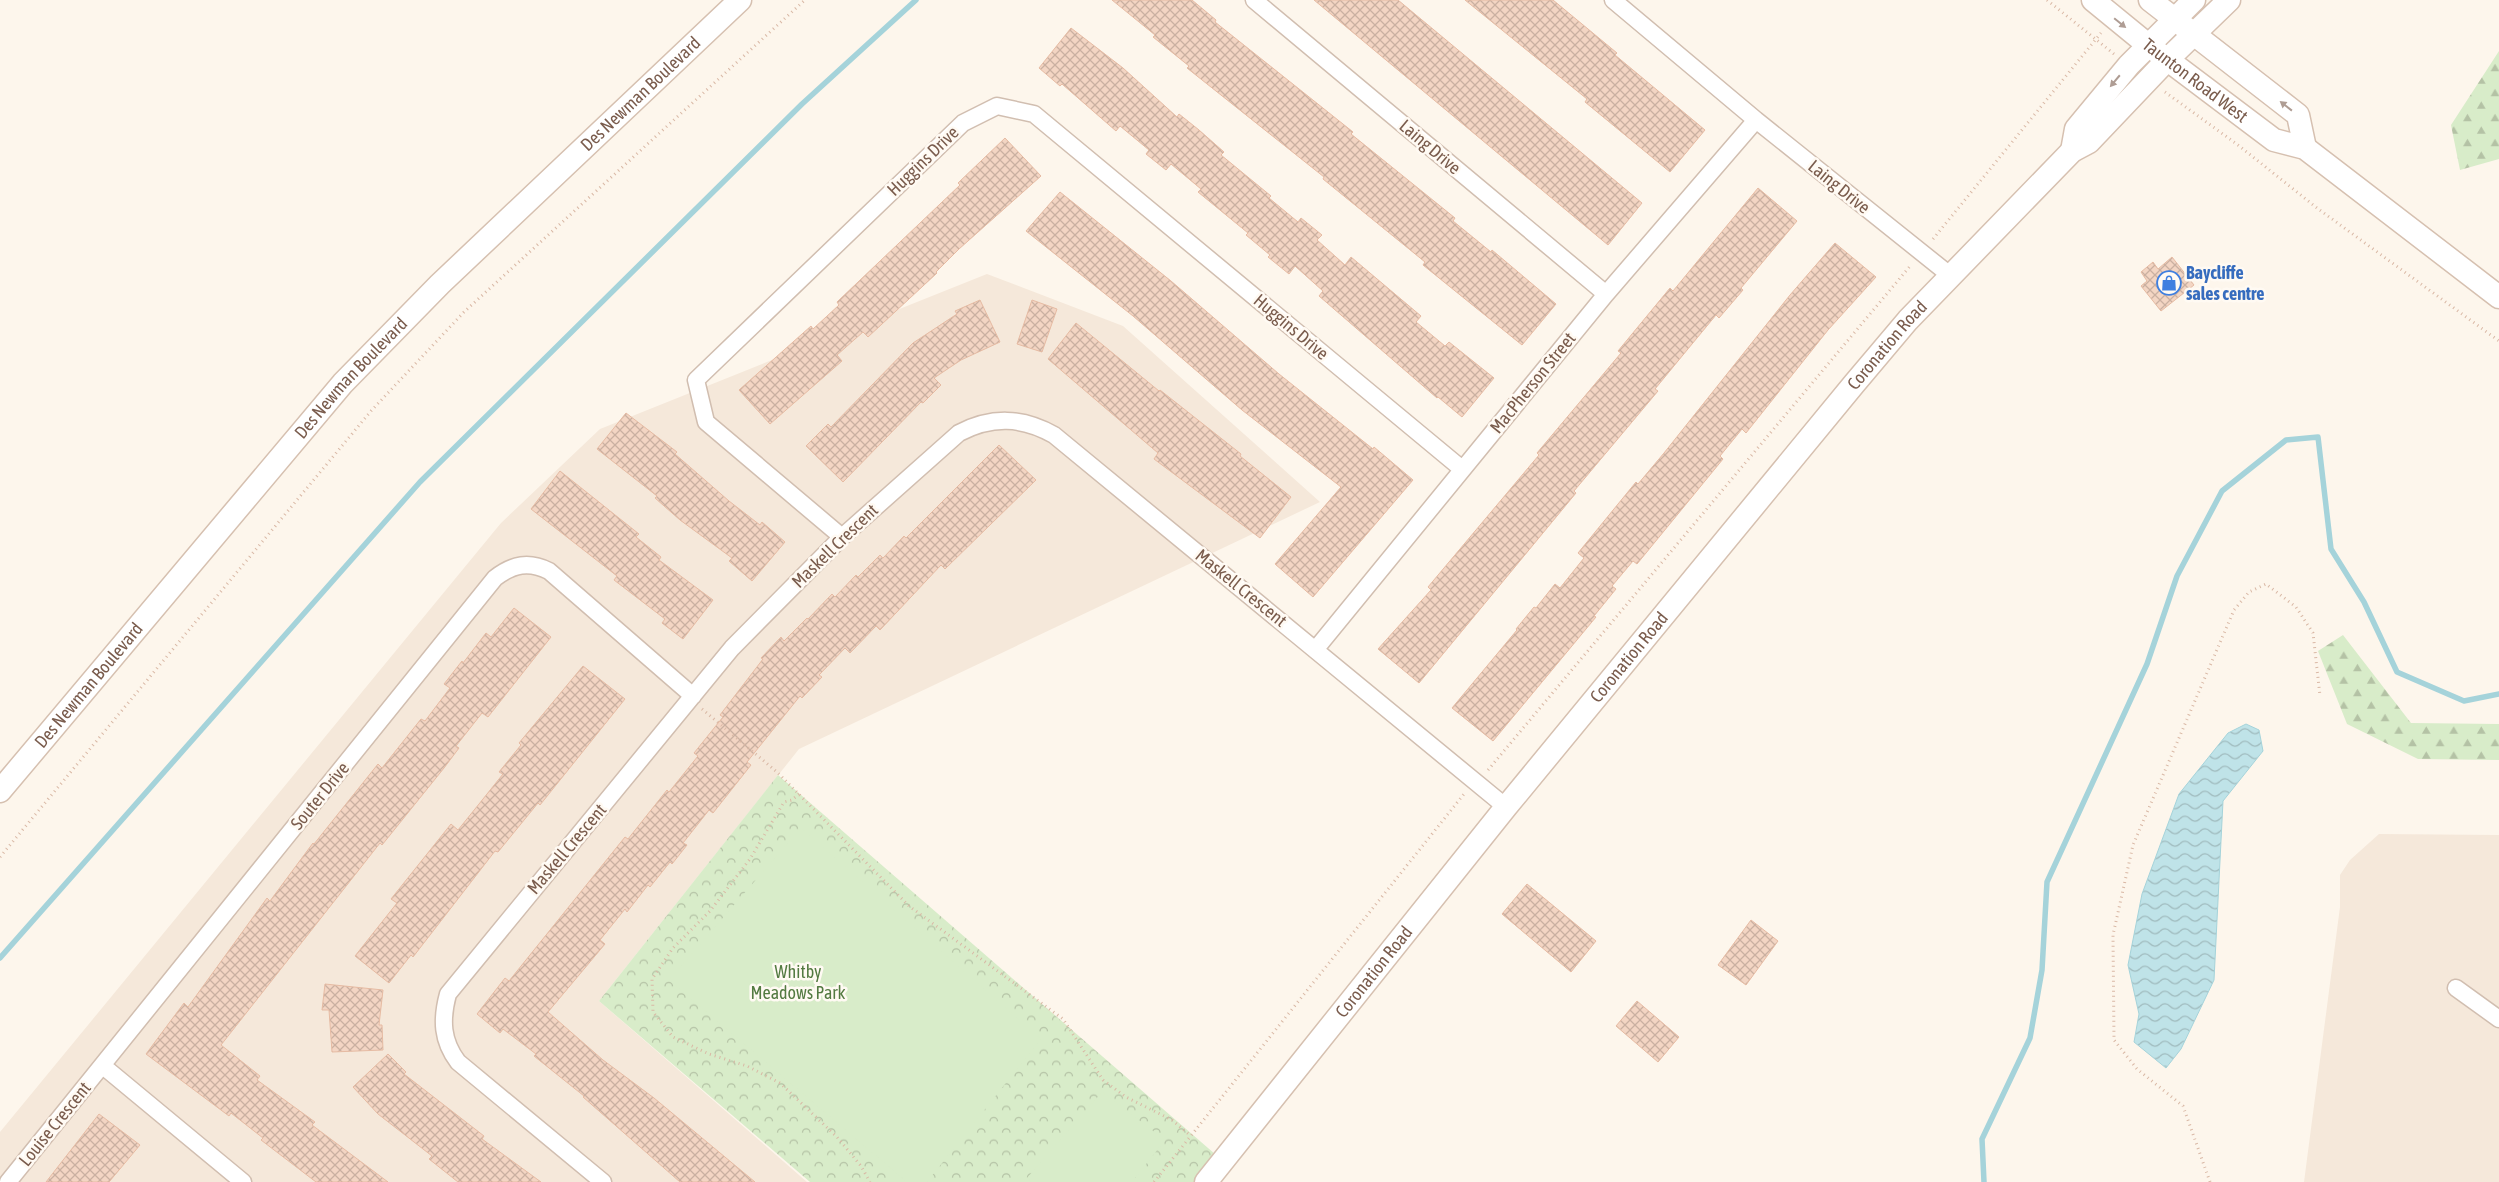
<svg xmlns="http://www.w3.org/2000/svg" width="2499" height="1182" font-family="'Asap Condensed',sans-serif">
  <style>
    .residential { fill: #f5e8da }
    .forest { fill: url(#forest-firs) }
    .park { fill: url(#park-crowns) }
    .pitch { fill: #d8ecc9 }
    .water { fill: url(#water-waves); stroke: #a5d3da }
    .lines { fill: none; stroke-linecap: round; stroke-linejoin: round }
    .stream { stroke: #a5d3da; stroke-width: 5.5 }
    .building { fill: url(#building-cross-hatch); stroke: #e6bba3 }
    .street-casing { stroke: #d1beb0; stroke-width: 19 }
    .secondary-casing { stroke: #d6c0b0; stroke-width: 25 }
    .path { stroke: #d9b8a5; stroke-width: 3; stroke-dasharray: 1 4; stroke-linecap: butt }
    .street { stroke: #fff; stroke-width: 16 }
    .secondary { stroke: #fff; stroke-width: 22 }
    .oneway { fill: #af9d94 }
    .labels { text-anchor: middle; stroke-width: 5; stroke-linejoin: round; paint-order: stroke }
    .street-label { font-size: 18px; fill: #7a5c4d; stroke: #fffaf3 }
    .shop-label { font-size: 18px; font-weight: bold; fill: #366cbe; stroke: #fffaf3; text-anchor: start }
    .park-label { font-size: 18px; fill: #537a41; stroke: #fffaf3 }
  </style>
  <defs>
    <pattern id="forest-firs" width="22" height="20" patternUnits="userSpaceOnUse" patternTransform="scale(1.25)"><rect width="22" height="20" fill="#d8ecc9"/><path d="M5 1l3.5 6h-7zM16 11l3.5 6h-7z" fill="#b4c2a5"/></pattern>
    <pattern id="park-crowns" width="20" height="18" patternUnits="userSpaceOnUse" patternTransform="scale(1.25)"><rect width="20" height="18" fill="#d8ecc9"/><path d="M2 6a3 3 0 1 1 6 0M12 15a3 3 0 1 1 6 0" fill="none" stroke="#b4c2a5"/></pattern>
    <pattern id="water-waves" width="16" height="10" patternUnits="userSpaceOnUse" patternTransform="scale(1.25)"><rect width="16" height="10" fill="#bfe3e8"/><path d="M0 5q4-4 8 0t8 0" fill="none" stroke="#a0bbbe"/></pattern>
    <pattern id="building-cross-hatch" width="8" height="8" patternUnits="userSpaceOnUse" patternTransform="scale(1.25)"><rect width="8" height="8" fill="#f3d5c3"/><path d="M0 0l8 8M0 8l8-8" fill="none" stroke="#cab0a1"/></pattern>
  </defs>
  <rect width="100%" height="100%" fill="#fdf6ec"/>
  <path class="residential" d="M987 274 1123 326 1320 502 799 749 599 1001 807 1182H0V1132L501 523 600 429Z
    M2379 834 2499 835V1182H2304L2340 907V875L2350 860Z"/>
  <path class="forest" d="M2499 51V159L2460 170 2451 125Z
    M2343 635 2411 723 2499 724V760L2418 759 2347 724 2318 651Z"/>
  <path class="park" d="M778 775 1223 1161 1206 1182H810L599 1001Z"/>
  <path class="pitch" d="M801 828 1041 1039 927 1182H907L669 980Z
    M1102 1092 1165 1140 1132 1182H1032L1027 1178Z"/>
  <path class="water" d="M2246 724 2259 730 2263 751 2223 801 2214 980 2181 1049 2166 1068 2134 1042 2139 1014 2128 965 2142 894 2179 794 2228 733Z"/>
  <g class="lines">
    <path class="stream" d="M0 958 420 482 802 104 916 0
      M1984 1182 1982 1139 2030 1038 2042 970 2047 882 2147 664 2177 576 2222 491 2286 440 2318 437 2331 549 2364 602 2397 672 2464 701 2499 694"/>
  </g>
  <path class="building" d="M1112 0H1192L1216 20 1215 22 1353 132 1351 134 1455 218 1453 221 1491 252 1492 250 1556 304 1522 345 1423 265 1425 262 1323 179 1324 177 1187 68 1189 66 1153 37 1155 35Z
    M1314 0H1398L1642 203 1608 245Z
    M1465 0H1553L1617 53 1615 55 1705 130 1670 172 1585 102 1587 99Z
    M1071 28 1123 68 1177 117 1179 114 1199 130 1224 152 1221 155 1271 196 1269 198 1298 222 1301 218 1322 235 1317 240 1345 265 1351 257 1421 316 1416 322 1445 346 1449 342 1494 378 1462 417 1438 397 1437 398 1319 296 1323 291 1295 266 1289 274 1268 257 1270 255 1246 235 1248 233 1198 192 1201 189 1171 164 1166 170 1146 154 1149 150 1120 126 1116 131 1062 84 1060 86 1039 68Z
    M1005 138 1041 176 959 249 936 272 937 273 868 337 863 332 837 355 842 361 770 424 739 390 811 326 813 329 839 305 837 302 960 185 958 183Z
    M1758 188 1797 221 1741 288 1743 290 1719 318 1716 315 1678 361 1655 389 1658 391 1574 491 1576 493 1419 683 1378 649 1431 590 1428 587 1539 455 1537 453 1621 353 1618 351 1670 288 1673 291Z
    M1060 192 1171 281 1279 374 1373 449 1374 447 1413 480 1313 597 1275 564 1341 487 1242 410 1133 316 1026 231Z
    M1835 243 1876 277 1828 330 1746 433 1742 429 1720 456 1723 459 1637 564 1633 561 1612 586 1616 589 1594 616 1596 617 1493 741 1452 708 1517 630 1516 629 1534 607 1536 608 1555 584 1560 588 1584 558 1578 553 1636 482 1638 484 1664 453 1790 295Z
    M2172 257 2194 285 2161 311 2141 286 2147 281 2141 272 2153 262 2158 269Z
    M980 300 1000 342 961 360 934 378 941 385 923 403 921 402 843 482 806 446 828 424 831 427 913 343 957 314 955 311Z
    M1032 300 1057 309 1042 352 1017 344Z
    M1076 323 1159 391 1160 390 1241 454 1240 456 1291 497 1260 538 1154 459 1158 453 1048 359Z
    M626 413 677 452 675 454 729 501 760 525 762 522 785 542 752 581 729 561 732 558 680 520 655 498 657 496 597 449Z
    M999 445 1036 480 945 569 941 565 880 630 876 626 850 653 845 648 819 675 822 677 802 698 800 696 747 762 751 765 713 813 709 810 683 843 687 845 672 864 670 862 650 887 648 885 627 912 625 909 600 940 605 944 548 1012 603 1060 654 1098 755 1182H680L583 1097 584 1096 534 1056 536 1054 503 1029 500 1033 477 1014 505 978 509 981 625 837 628 839 667 790 669 792 698 756 694 753 723 717 720 715 763 659 761 658 781 637 784 641 807 618 808 619 832 594 835 597 856 575 858 577 880 555 883 558 904 536 906 538Z
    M560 471 639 534 636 537 661 557 659 560 713 600 683 639 662 623 665 619 614 580 617 576 531 509Z
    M514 608 551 637 488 717 482 713 456 746 459 748 444 768 382 845 380 843 221 1045 260 1076 257 1080 315 1122 312 1125 388 1182H316L261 1140 263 1138 231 1113 229 1116 146 1054 184 1003 188 1007 267 898 270 901 313 843 314 844 378 764 382 768 421 719 425 721 450 688 444 684 462 661 463 663 486 633 491 637Z
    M583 666 625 699 540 805 538 803 498 852 495 851 413 957 411 955 389 983 355 956 397 903 391 899 451 824 458 830 479 804 503 774 499 772 521 745 519 743Z
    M1527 884 1596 941 1571 972 1502 914Z
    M1751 920 1778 941 1746 985 1718 965Z
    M325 984 383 990 379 1025H382L383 1050 332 1052 329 1010H322Z
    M1637 1001 1679 1037 1658 1062 1616 1026Z
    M388 1054 406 1072 404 1074 484 1136 482 1139 541 1182H458L429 1159 432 1156 378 1114 353 1087Z
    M99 1114 140 1145 109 1182H46Z"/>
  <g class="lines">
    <g class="street-casing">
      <path id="street" d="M1254 0 1606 294
        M1613 0 1756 120 1951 276
        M842 537 706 422 696 380 963 123 997 106 1034 114 1462 469
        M1315 650 1606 294 1756 120
        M2456 988 2499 1019
        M103 1066 243 1182
        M8 1182 495 578C513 564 529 561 549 571L693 696
        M603 1182 458 1062C442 1041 441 1020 448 994L732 648 842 537 959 433C992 416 1022 417 1054 435L1506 807"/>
    </g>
    <g class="secondary-casing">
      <g id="secondary">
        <path id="s1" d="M2093 0 2148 45 2274 140 2305 148 2499 297"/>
        <path d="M2150 0 2298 115 2305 148"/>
        <path d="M2072 151 2076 129 2129 65 2194 0"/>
        <path id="s2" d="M0 791 343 383 440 284 740 0"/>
        <path id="s3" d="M1206 1182 1506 807 1854 384 1908 320 2072 151 2089 142 2167 60 2229 0"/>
      </g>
    </g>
    <path class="path" d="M2047 0 2114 54
      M2165 92 2238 145 2317 208 2499 341
      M1933 239 2101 33
      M702 709 777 772 909 906 1063 1019 1103 1080 1126 1097 1172 1120 1191 1136
      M1488 770 1911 265
      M799 794 792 800 784 802 750 859 710 911 673 948 652 979 653 1012 673 1037 709 1054 747 1066 780 1083 837 1137 861 1166 870 1182
      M0 857 371 411 464 312 805 0
      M1154 1182 1464 794
      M2210 1182 2183 1106 2137 1069 2114 1040 2113 935 2133 845 2234 610 2249 592 2266 584 2296 607 2313 633 2320 696"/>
    <use href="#street" class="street"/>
    <use href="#secondary" class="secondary"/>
  </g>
  <defs><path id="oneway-solid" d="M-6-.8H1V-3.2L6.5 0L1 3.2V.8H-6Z" transform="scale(1.25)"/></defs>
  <g class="oneway">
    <use href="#oneway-solid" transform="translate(2120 23) rotate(39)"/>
    <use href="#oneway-solid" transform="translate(2115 81) rotate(130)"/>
    <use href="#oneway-solid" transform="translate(2286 106) rotate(-142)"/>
  </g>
  <defs>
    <g id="shop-ring" transform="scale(1.25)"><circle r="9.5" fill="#fffaf3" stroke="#3f7fe0" stroke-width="1.5"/><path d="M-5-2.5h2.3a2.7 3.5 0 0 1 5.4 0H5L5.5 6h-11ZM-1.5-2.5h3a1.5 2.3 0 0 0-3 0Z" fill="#3f7fe0"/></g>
  </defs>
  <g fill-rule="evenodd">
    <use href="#shop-ring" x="2169" y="283"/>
  </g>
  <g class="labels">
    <g class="street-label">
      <text dy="6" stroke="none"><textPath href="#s1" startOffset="130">Taunton Road West</textPath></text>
      <text dy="6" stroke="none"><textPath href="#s2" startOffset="948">Des Newman Boulevard</textPath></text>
      <text transform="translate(1430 147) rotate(40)" y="6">Laing Drive</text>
      <text transform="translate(923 161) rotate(-44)" y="6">Huggins Drive</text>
      <text transform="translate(1839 187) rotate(39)" y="6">Laing Drive</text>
      <text transform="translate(1291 327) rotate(40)" y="6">Huggins Drive</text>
      <text dy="6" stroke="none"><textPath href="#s3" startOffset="1079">Coronation Road</textPath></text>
      <text dy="6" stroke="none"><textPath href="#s2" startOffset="542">Des Newman Boulevard</textPath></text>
      <text transform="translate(1533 383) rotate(-51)" y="6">MacPherson Street</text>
      <text transform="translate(835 546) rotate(-44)" y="6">Maskell Crescent</text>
      <text transform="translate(1241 588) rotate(39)" y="6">Maskell Crescent</text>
      <text dy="6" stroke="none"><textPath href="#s3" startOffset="674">Coronation Road</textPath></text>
      <text dy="6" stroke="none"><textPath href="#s2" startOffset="138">Des Newman Boulevard</textPath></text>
      <text transform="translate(320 796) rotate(-51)" y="6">Souter Drive</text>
      <text transform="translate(567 849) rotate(-50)" y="6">Maskell Crescent</text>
      <text dy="6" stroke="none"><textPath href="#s3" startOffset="269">Coronation Road</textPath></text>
      <text transform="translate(55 1124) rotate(-51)" y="6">Louise Crescent</text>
    </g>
    <g class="shop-label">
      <text x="2186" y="279">Baycliffe<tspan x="2186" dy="21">sales centre</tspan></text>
    </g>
    <g class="park-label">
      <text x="798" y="978">Whitby<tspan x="798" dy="21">Meadows Park</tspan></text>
    </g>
  </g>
</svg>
